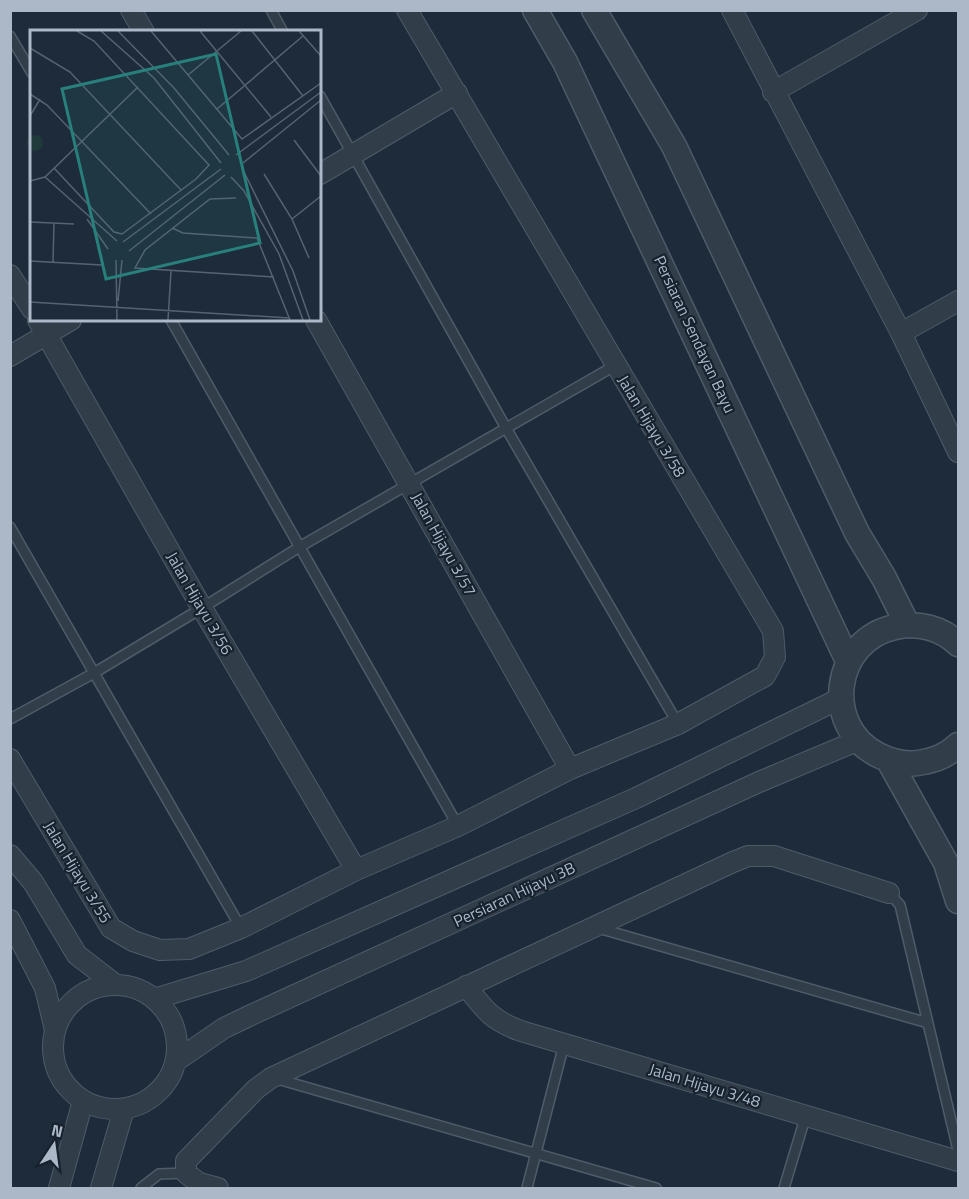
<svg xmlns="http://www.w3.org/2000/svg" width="969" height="1199" font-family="'Titillium Web',sans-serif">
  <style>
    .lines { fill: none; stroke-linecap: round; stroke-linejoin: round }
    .service-casing { stroke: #4f5b68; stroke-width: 12 }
    .minor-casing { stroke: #4f5b68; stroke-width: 22 }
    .tertiary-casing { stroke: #4f5b68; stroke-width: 27 }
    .service { stroke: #323d4a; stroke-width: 9 }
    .minor { stroke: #323d4a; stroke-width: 20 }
    .tertiary { stroke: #323d4a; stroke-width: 24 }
    .labels { text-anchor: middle; stroke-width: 4.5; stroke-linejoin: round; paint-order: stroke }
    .street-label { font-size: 16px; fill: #acb8c7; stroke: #18222f }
    .inset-road { fill: none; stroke: #576372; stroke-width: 1.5 }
    .view { fill: #27807b; fill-opacity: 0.15; stroke: #27807b; stroke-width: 3 }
    .inset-edge { fill: none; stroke: #acb8c7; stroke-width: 3 }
  </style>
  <rect width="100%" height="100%" fill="#1e2b3a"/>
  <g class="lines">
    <g class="service-casing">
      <path id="service" d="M271 10 283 32
        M10 36 32 73
        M320 96 506 428 678 724
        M171 320 458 826
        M10 527 241 928
        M10 719 94 673 202 608 301 546 616 365
        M889 893 900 905 958 1150
        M598 928 928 1023
        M274 1078 656 1188
        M141 1188 159 1174 186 1173
        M527 1188 564 1044
        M784 1188 806 1115"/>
    </g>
    <g class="minor-casing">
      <path id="minor" d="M131 10 144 32
        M732 10 901 333 958 452
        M773 92 917 10
        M320 174 457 93
        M10 275 32 309
        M38 320 202 608 356 870
        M316 320 570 769
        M901 333 958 301
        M10 356 71 320
        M10 759 111 928 133 941 160 950 189 949 241 928 356 870 458 826 570 769 678 724 765 676 775 657 773 631 407 10
        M10 855 33 882 77 955 116 985
        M10 920 45 988 55 1030
        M53 1047a62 62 0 1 1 124 0a62 62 0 1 1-124 0Z
        M466 986C485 1010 491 1020 521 1031L958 1161
        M154 999 246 971 636 798 841 698
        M176 1061 224 1028 249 1016 759 782 859 740
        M59 1188 83 1101
        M101 1188 124 1109
        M218 1188 199 1183 186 1173V1161L256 1089 271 1078 733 862 748 856H774L889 893"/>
    </g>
    <g class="tertiary-casing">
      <path id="tertiary" d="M535 10 565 62 848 661
        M594 10 674 146 857 533 884 578 907 624
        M958 644C942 628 918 622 895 627 833 640 821 726 878 755 890 761 904 765 918 763 933 761 947 756 958 745
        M889 761 946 863 958 901"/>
    </g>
    <use href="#service" class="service"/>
    <use href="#minor" class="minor"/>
    <use href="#tertiary" class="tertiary"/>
  </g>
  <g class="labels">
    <g class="street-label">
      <text transform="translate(695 334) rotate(65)" y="6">Persiaran Sendayan Bayu</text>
      <text transform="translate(652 426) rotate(59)" y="6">Jalan Hijayu 3/58</text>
      <text transform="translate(444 544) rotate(61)" y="6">Jalan Hijayu 3/57</text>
      <text transform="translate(200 603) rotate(60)" y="6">Jalan Hijayu 3/56</text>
      <text transform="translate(78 872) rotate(59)" y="6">Jalan Hijayu 3/55</text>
      <text transform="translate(514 894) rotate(-25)" y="6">Persiaran Hijayu 3B</text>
      <text transform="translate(705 1085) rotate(17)" y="6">Jalan Hijayu 3/48</text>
    </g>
  </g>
  <g transform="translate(30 30)">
    <rect width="291" height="291" fill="#1e2b3a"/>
    <path d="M-3 113a8 8 0 1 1 16 0a8 8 0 1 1-16 0Z" fill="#20393b"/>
    <path class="inset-road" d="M71 1 124 48 191 133M88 1 144 58 199 125M121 1 212 109 291 53M170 1 241 87M222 1 273 66M269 1 291 26M0 18 40 42 151 160M158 45 211 1M0 64 17 75 121 184M187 79 273 6M0 86 10 69M264 110 291 146M206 125 291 62M213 133 291 70M24 138 84 202 92 204 166 149 179 135 64 11 47 1M213 140 263 241 280 290M234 144 262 189 279 228M15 147 87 211M201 147 214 161 249 224 273 290M0 151 15 147 108 57M206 168 180 169 115 220 105 238 244 247M57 189 78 219M262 189 291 166M0 192 44 194M142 198 153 203 227 208 260 290M93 212 191 139M99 221 195 145M86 230 87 290M0 231 72 235M23 232 24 193M88 271 92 230M0 272 259 288M138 290 141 241"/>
    <path class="view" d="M186 24 230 213 76 249 32 59Z"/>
    <rect width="291" height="291" class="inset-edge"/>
  </g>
  <rect width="969" height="1199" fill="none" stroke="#acb8c7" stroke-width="24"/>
  <g transform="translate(54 1145) rotate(13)" stroke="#18222f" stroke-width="4.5" paint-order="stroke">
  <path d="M0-4.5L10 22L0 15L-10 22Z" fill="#acb8c7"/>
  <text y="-9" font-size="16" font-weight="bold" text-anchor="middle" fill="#acb8c7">N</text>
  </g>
</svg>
